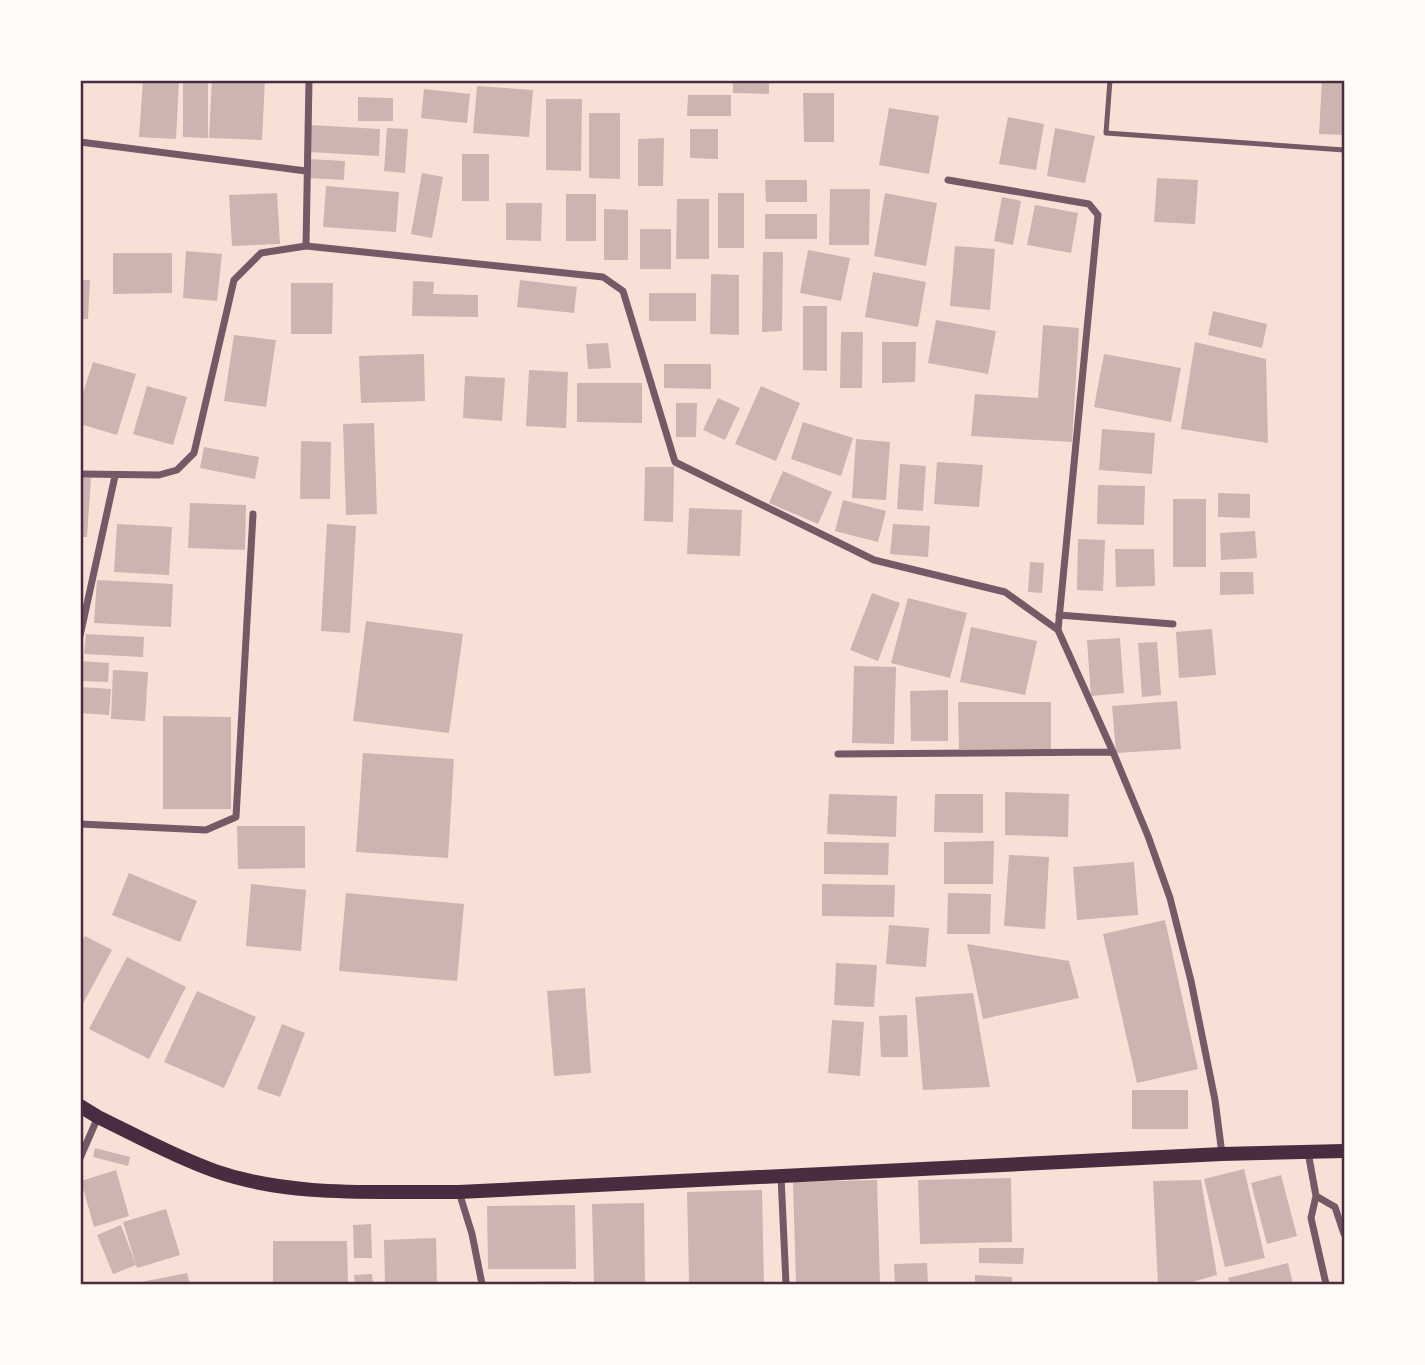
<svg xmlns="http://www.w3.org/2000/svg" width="1425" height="1365" font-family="'Source Sans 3',sans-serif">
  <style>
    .building { fill: #ccb4b1 }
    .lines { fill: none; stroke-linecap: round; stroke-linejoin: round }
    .service { stroke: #755966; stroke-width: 5 }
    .minor { stroke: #755966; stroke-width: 7 }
    .secondary { stroke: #4a2c40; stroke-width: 14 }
    .neatline { fill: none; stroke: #4a2c40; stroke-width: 2.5 }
  </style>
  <rect width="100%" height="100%" fill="#f7e1d7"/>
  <path class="building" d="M143 80H179L176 139 139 137Z
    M183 80H208V138L183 137Z
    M212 80H265L262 140 209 138Z
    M733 80H769V94L733 93Z
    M1322 80H1344V135L1319 134Z
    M477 86 533 90 529 137 473 133Z
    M424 89 470 94 467 123 421 118Z
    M803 93H834V142H804Z
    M688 95H731V116H687Z
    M358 97 393 98V121H358Z
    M546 99H582L581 171 546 170Z
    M889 108 939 116 929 174 879 165Z
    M589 113H620V179L589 178Z
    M1008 117 1044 124 1036 170 999 164Z
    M311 125 380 129 379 156 309 152Z
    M387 128 408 129 405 173 384 171Z
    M1055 128 1095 136 1085 183 1047 176Z
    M690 129H718V159L690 158Z
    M664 138 663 186H638V139Z
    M462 154H489V201H462Z
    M309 159 345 161 344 180 308 178Z
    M422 173 443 177 432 238 411 234Z
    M1157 178 1198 180 1195 224 1154 222Z
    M765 180H807V202H766Z
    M326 186 399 192 396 232 323 227Z
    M830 189H870L869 245H829Z
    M277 193 280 244 232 246 229 195Z
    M718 193H744V248H718Z
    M885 193 937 203 926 266 874 256Z
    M566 194H596V241H566Z
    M1002 197 1021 201 1013 245 994 241Z
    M677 199H709V259H676Z
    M506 203H542L541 241 506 240Z
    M1035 205 1078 213 1071 253 1027 245Z
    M604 209 628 210V260H604Z
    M765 214H817V239H765Z
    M640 229H671V269H640Z
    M955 246 995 249 990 310 950 306Z
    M808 250 850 258 841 301 800 293Z
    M186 251 222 254 217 301 183 298Z
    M763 252H783L782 331 762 332Z
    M113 253H172V293L113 294Z
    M873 272 926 282 918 327 865 317Z
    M711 274 739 275V335L710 334Z
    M80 280H90L88 319H80Z
    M520 280 577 287 574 313 517 307Z
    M413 281 434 282 433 294 478 295V317L412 316Z
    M291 283H333L332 334H291Z
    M649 293H696V321H649Z
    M803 306H827V371L803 370Z
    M1213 311 1267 324 1262 348 1208 335Z
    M936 320 996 331 988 374 928 363Z
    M1043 325 1079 328 1072 442 971 436 975 394 1038 398Z
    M841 332H863L862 388H840Z
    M234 335 276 340 266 407 224 401Z
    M882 342H916L915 382 882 383Z
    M1195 342 1266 359 1268 443 1181 429Z
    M608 343 611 368 588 369 586 344Z
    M424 354 425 401 361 403 359 356Z
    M1104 354 1181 368 1171 422 1094 407Z
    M93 362 136 374 117 435 80 424V402Z
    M664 364H711V389L664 388Z
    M529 370 568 372 566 428 526 426Z
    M465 376 505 378 502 421 463 418Z
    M577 383H642V423L577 422Z
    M147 386 187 397 173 445 133 434Z
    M761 386 800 403 776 461 735 444Z
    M718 398 740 408 725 440 703 430Z
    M676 403H697L696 437H676Z
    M803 422 853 438 841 476 791 459Z
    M374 423 377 514 346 515 343 424Z
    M1102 429 1155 433 1152 474 1099 470Z
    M856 439 890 442 886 500 852 498Z
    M301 441 331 442 330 499H300Z
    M204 447 259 457 255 479 200 468Z
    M937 462 983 465 979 507 934 504Z
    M900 464 926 466 923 511 897 509Z
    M645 467H674L673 522 644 521Z
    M783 471 832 492 818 524 769 503Z
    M80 478H91L87 537H80Z
    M1098 485 1145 486 1144 525 1097 524Z
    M1218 493 1250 494V518L1218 517Z
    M1173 499H1206V567H1173Z
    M843 500 886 511 878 542 835 531Z
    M190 503 246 505 245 550 188 548Z
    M689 508 742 510 740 556 687 554Z
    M117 524 172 527 169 575 114 572Z
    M327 524 356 526 350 633 321 631Z
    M893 524 930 526 928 557 890 554Z
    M1255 531 1257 558 1221 560 1220 533Z
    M1078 539 1105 540 1103 591 1077 590Z
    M1115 549H1154L1155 586 1116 587Z
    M1030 562 1044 563 1042 593 1028 592Z
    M1220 572H1253L1254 594 1220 595Z
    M97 580 173 584 171 627 94 623Z
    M872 593 900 603 878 661 850 650Z
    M908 598 967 613 950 678 891 663Z
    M366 621 463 634 449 733 353 721Z
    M971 627 1037 641 1025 695 960 682Z
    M1212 629 1216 675 1179 678 1176 632Z
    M86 634 144 637 143 657 84 654Z
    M1120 638 1124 693 1091 696 1087 640Z
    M1157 642 1161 695 1142 697 1138 643Z
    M80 661 109 663 108 682 80 681Z
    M854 666 896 667 894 744 852 743Z
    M113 670 148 672 145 721 111 719Z
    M80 687 111 689 109 715 80 713Z
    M948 690V741H911L910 691Z
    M1177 701 1181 749 1116 753 1112 706Z
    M958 702H1051V749H959Z
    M163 716 231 717V809H163Z
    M363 753 454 759 448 858 356 852Z
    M1005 792 1069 794 1068 837 1005 835Z
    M829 794 897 796 896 837 827 834Z
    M935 794H983V833L934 832Z
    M237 826H305V868L238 869Z
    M994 841 993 884H944V842Z
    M824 842 889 843 888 875 824 874Z
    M1009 855 1049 857 1045 929 1004 926Z
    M1134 862 1138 915 1077 920 1073 867Z
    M129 873 197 901 180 942 112 915Z
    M251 884 306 890 301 951 246 946Z
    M822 884 895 885 894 917 822 916Z
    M346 893 464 904 457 981 339 971Z
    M948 893 991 894 990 934H947Z
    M1165 920 1198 1069 1137 1083 1103 934Z
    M889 925 929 928 926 967 886 964Z
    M85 936 112 950 80 1009V944Z
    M967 944 1069 961 1079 998 983 1019Z
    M127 957 186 987 149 1059 89 1029Z
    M836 963 877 965 874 1007 834 1005Z
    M585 988 591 1073 554 1076 547 991Z
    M197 991 256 1017 224 1088 164 1062Z
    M973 993 990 1087 923 1090 915 997Z
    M907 1015 908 1057H881L879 1016Z
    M832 1020 864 1022 860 1076 828 1073Z
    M282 1024 305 1033 280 1097 257 1089Z
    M1132 1090H1188V1129H1132Z
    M95 1148 130 1157 128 1166 93 1157Z
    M1244 1169 1265 1258 1225 1267 1204 1179Z
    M116 1170 129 1216 94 1227 81 1181Z
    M1281 1175 1297 1236 1267 1244 1251 1183Z
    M1011 1178 1012 1242 920 1244 918 1180Z
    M877 1180 880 1284H796L793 1182Z
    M1201 1180 1217 1275 1185 1284H1158L1153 1181Z
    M762 1190 764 1284H689L687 1192Z
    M644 1203 645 1283 594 1284 592 1204Z
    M575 1205 576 1269H488L487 1206Z
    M166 1209 180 1255 137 1268 123 1222Z
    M371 1224 372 1258H354L353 1225Z
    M121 1225 136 1265 113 1274 97 1235Z
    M436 1238 437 1284H385L384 1240Z
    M273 1241H347L348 1284H273Z
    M979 1248H1024L1023 1264 979 1263Z
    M927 1263 928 1284H895L894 1264Z
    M1288 1263 1293 1284H1230L1228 1278Z
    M187 1273 190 1284H136V1283Z
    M372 1274 373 1284H355L354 1275Z
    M975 1275 1012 1277V1284H975Z
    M571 1281V1284H508V1282Z"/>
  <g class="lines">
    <path class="service" d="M1110 80 1106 133 1344 150"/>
    <path class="minor" d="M80 142 306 171
      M948 180 1089 204 1098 215 1058 630
      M306 246 309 80
      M80 474 159 475 177 470 194 453 234 280 261 253 306 246 603 277 623 291 675 462 874 560 1005 592 1058 630 1113 752 1148 836 1170 898 1191 981 1215 1100 1222 1154
      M1059 615 1173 624
      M80 636 115 476
      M838 754 1113 752
      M80 824 206 830 236 817 253 514
      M1308 1152 1316 1196 1311 1218 1326 1284
      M80 1158 98 1117
      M781 1176 786 1284
      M459 1192 472 1234 482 1284
      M1316 1196 1335 1207 1344 1234"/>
    <path class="secondary" d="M80 1106 98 1117C135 1135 175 1157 215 1171 292 1198 378 1191 459 1192L1222 1154 1344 1151"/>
  </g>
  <rect width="1425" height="1365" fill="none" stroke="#fffaf5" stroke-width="164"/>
  <rect x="82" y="82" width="1261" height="1201" class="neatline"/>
</svg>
